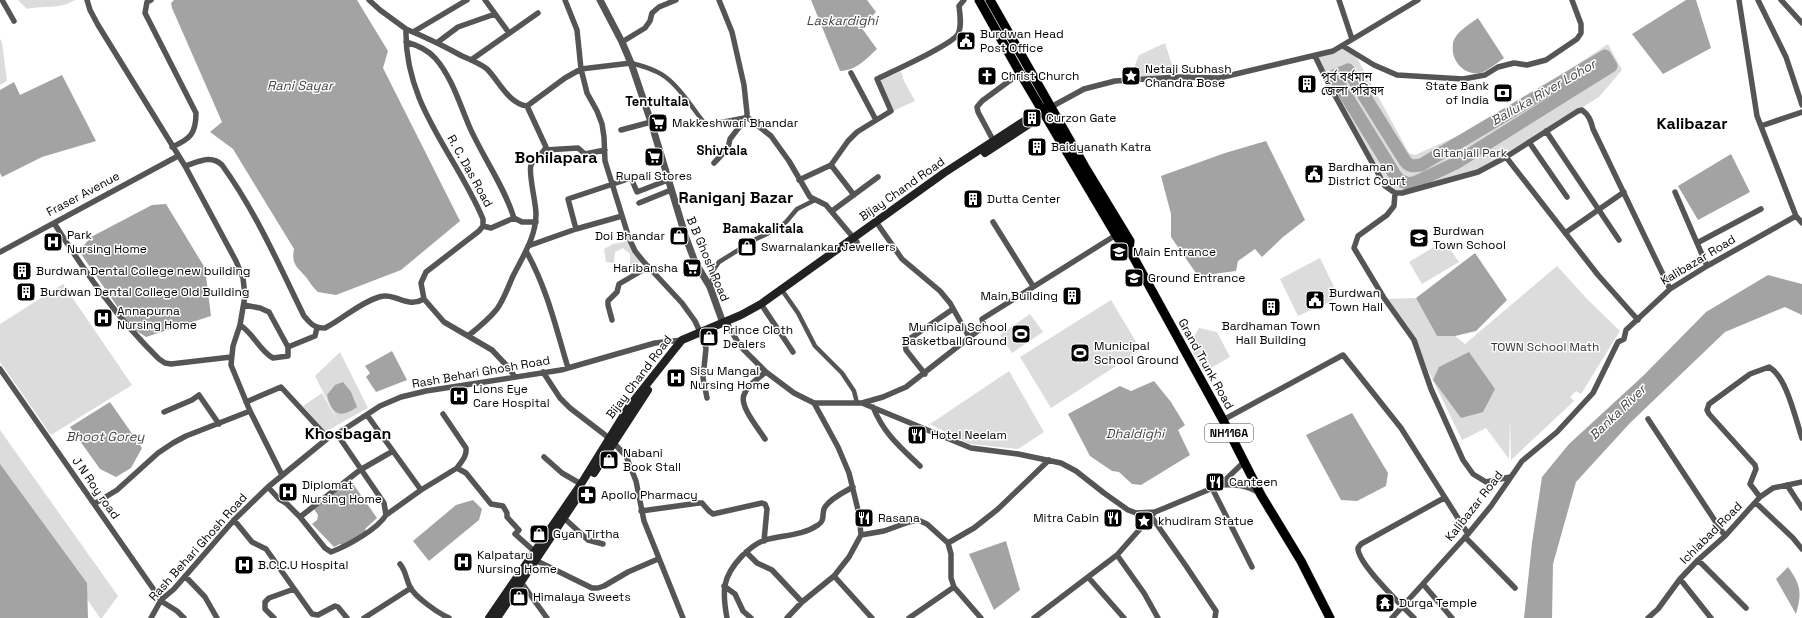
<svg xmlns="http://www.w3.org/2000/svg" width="1802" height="618" font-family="'Space Grotesk','Noto Sans Bengali',sans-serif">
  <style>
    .green { fill: #dcdcdc }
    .water { fill: #a3a3a3 }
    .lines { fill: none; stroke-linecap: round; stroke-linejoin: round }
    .river { stroke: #a3a3a3; stroke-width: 13 }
    .trunk-casing { stroke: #dbdbdb; stroke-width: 10 }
    .pedestrian { stroke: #555; stroke-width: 4.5 }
    .minor { stroke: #555; stroke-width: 5.5 }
    .tertiary { stroke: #555; stroke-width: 7 }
    .secondary { stroke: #222; stroke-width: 8 }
    .trunk { stroke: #000; stroke-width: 9 }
    .labels { text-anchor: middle; stroke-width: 3; stroke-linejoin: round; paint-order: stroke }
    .shield { fill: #fff; stroke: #4c4c4c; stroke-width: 1 }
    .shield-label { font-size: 11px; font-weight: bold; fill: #000 }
    .poi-label { font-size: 12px; fill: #000; stroke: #fff; text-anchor: start }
    .park-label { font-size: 12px; fill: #333; stroke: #fff }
    .street-label { font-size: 12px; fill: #000; stroke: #fff }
    .water-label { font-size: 13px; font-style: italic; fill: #444; stroke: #fff }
    .neighbourhood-label { font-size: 13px; font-weight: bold; fill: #000; stroke: #fff }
    .district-label { font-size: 16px; font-weight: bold; fill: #000; stroke: #fff }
  </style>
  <rect width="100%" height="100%" fill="#fff"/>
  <path class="green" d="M18 0H75C59 10 44 5 27 9Z
    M0 39 2 42 7 81 0 85Z
    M1165 43 1173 68 1167 73 1129 80 1139 55Z
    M1343 44 1352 49 1409 153 1415 155 1493 120 1608 44 1622 70 1599 97 1478 172 1395 193 1385 186 1315 56Z
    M901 71 904 81 915 101 893 111 880 81Z
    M626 233 640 262 629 269 630 264V254L623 248 615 252 614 263 606 262 604 249 613 244 624 242Z
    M1444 241 1459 262 1422 284 1409 262Z
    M1320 258 1339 297 1298 316 1280 279Z
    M1557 266 1588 300 1620 331 1581 394 1576 391 1570 397 1574 401 1511 460 1510 419 1509 459 1486 428 1462 440 1428 370 1415 340 1385 299 1416 298 1437 336H1455L1465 344Z
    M63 284 132 385 51 435 0 362V324Z
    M1111 300 1141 350 1051 408 1020 357Z
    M1030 314 1043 332 1012 353 1000 335Z
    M1199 328 1217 332 1230 357 1204 372 1189 345Z
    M340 352 368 408 339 424 315 376Z
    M1009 371 1044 432 1018 449 969 444 930 424Z
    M322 393 339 424 326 432 303 406Z
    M0 430 118 596 102 618H100L0 472Z"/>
  <path class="water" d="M174 0H357L388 51 383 68 460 221 401 270 336 295 318 292C313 288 310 282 306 277 297 267 291 264 294 249L233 149 210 132 222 122 172 8 171 3Z
    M811 0H867L876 12 861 27 877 49C865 60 857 70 840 71Z
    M1686 0H1696L1711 48 1663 74 1632 34Z
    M1478 18 1504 58C1498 62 1490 69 1483 72 1466 78 1450 61 1453 44 1454 33 1470 24 1478 18Z
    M62 75 96 141 42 157 2 177 0 173V90L14 82 20 95Z
    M1266 141 1305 220 1283 237 1262 257 1255 249 1238 261 1236 271 1198 276 1171 237V214L1161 176 1225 153Z
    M1731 154 1750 192 1698 220 1678 186Z
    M166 204 205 268 211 316 146 337 132 328 79 251 91 237 152 205Z
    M1475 253 1507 300 1476 331 1455 336H1437L1416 298Z
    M1768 275 1802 284V315L1785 307 1725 332 1630 423 1576 482 1553 564 1552 618H1524L1532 543 1542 477 1569 444 1644 375 1706 312Z
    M392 351 407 380 376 392 366 377 370 373 365 366Z
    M1469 352 1495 389 1483 412 1461 418 1433 380 1439 367Z
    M1154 381 1171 402 1185 425 1178 430 1190 455 1141 485 1132 484 1119 472 1112 471 1090 456 1068 414 1120 386 1131 391Z
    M343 382 351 392 357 407C340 419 332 415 327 395L335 385Z
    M110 402 142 448 131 468 116 477 100 469 70 427Z
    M1352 413 1388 473 1386 486 1357 501 1341 500 1306 435Z
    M0 464 87 583 88 618H0Z
    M351 481 377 518 365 529 366 531 343 546 340 544 334 547 312 524 317 520 318 515 314 509Z
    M473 500 482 509 479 520 429 561 413 541 456 505Z
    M1006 541 1020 590 994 610 969 554Z
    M1788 567C1801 585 1802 593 1796 614L1776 579Z"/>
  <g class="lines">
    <path class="river" d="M1605 56 1611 66 1456 163 1416 182 1409 184 1399 180 1395 175 1334 76 1348 70 1405 161C1410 167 1414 166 1421 165Z"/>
    <g class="trunk-casing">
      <path id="trunk" d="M979 0 1020 73 1116 235 1122 245 1129 249 1223 420 1261 495 1301 561 1330 618
        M990 0 1085 167 1130 241 1129 249"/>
    </g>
    <path class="pedestrian" d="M631 63C643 66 658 70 668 79 683 91 694 111 706 125L747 117
      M710 287 712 281V272L719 262 756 239 775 230 786 222 797 209 815 200
      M784 293 798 313 815 346 842 373 854 391 857 403"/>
    <path class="minor" d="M2 0 14 21
      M87 0 90 10 98 25 185 166 236 261 243 278 245 296 240 325 233 346 231 365 250 411 282 475
      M151 0 147 2 145 13 196 113C196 134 190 139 172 147
      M369 0 380 10 406 29C404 105 456 154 483 219V226L479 231 426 272 421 283 424 299 444 322 492 350 508 367 515 377
      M485 0 509 33
      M565 0 577 30 581 69 587 93 597 111 602 124 604 137 605 161 629 238 635 251 643 261 682 303 695 321 700 332
      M719 0 732 32 744 85 747 113V117L771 136 789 161 810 197 826 205 857 242
      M1339 0 1352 39
      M1758 0 1786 57 1802 105
      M1781 0 1802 23
      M406 29C425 37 444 46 462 56 471 60 479 63 487 69 499 81 508 103 527 106L546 147C543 155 534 157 531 165 528 173 536 202 536 214 536 237 523 256 513 276 508 287 504 299 497 309 489 319 478 328 468 336
      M413 32 467 0
      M406 42C417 45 427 49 435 58 452 77 460 105 470 128 484 159 504 186 514 218
      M438 42 458 27 495 14
      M622 42 645 28 650 21 652 13 659 7 676 0
      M1343 46 1374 65 1397 75 1463 79 1485 75 1498 67 1514 63 1527 65 1546 60 1577 39 1581 33V24L1572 0
      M1315 56 1328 83 1385 186 1395 193H1402L1478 172 1506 157 1598 275 1638 320
      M471 60 538 13
      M851 73 876 120
      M527 106 565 78 581 69 631 63
      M1051 107 1084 89 1115 81 1177 77 1219 78 1333 51 1418 0
      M1761 126 1802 112
      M621 130 651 122
      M1546 131 1619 240
      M993 140 978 112 977 107 982 101 1020 73
      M1529 142 1567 197
      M545 150 578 148 585 154 605 150
      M1506 157 1578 111 1582 110C1589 115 1591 121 1593 129L1670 289
      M714 163 728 148 730 139 747 117
      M831 165 854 195
      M185 166C198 162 211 154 222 165 256 212 279 265 304 316 311 324 314 328 325 328 343 319 359 303 379 297 396 292 406 309 424 299
      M799 180 831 165 848 141 857 132 891 111 877 79C891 72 952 45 958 34 962 26 960 15 959 6L964 0
      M1675 192 1707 266
      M1395 193 1394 206 1387 215 1358 236 1354 248 1384 298 1414 340 1431 389 1463 460 1473 474 1486 482 1510 477
      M639 203 671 190
      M832 211 878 177
      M1796 216 1802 223
      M993 222 1033 286
      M54 223C85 272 117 318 159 359L165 363 171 364 231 357
      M483 226 491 228 514 218 522 222H536
      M879 226 902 259 940 291 950 303 969 337
      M576 229 568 199 631 178 637 192 668 180
      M1565 233 1624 192
      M1697 243 1761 209
      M528 246 576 229 622 216
      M526 251C547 288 556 328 568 368
      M0 252 178 156
      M244 305 260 308 269 312 288 347 315 336 317 328
      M763 307 793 352
      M612 320 608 305V301L617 292 619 284 648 267
      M240 325C253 333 260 351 273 358L288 356V347
      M728 326 741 347 766 372 794 393 814 403H862L971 448 1018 454 1061 463 1076 471 1104 493 1128 510 1136 513 1155 512 1220 485 1244 462
      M702 337 706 348 703 378 707 398
      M0 369 161 600
      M543 372 560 398 570 408 609 438 626 456 636 481 644 521 683 618
      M925 374 906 350 905 342 953 309
      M246 402 281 387 328 438
      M862 403 883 397 906 387 984 326 982 319 1116 235
      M873 407C884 434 900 447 920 466
      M164 412 192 400 199 395 219 424
      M443 414 466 448C467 456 462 461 457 468
      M367 415 421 490
      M1648 419 1725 536
      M1223 420 1343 355 1401 428 1468 534
      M765 439C759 429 739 406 744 395 747 385 759 378 766 372
      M544 457 562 473 581 484
      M1220 485C1234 484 1246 485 1259 493
      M1787 485 1802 508
      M268 487 279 499 286 503 300 517 325 548 331 552C347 546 378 529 386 515L384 503 337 434
      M1212 488 1252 567
      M1760 497 1750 484 1756 469 1755 465 1709 414 1707 410 1709 404 1750 374 1769 367C1787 377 1795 418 1802 438
      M1756 503 1793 538 1802 549
      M94 504 117 490 158 453 173 443 186 436 250 411
      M641 511 699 503H702L709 511 713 514 762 503 765 504 767 509 764 541
      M386 515 421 490 457 468 466 473 491 504 503 506 507 513V517L519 530 515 534 534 551
      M1151 516 1186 566 1216 611 1215 618
      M300 517 360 470 393 451
      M564 518 588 540 603 544
      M234 520 252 542 266 549 312 614 318 615 335 606 338 607 347 618
      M861 535 884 531 909 522 918 520 927 524 948 543 951 554V578L954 587 981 618
      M1465 537 1515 588
      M948 543 974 528 998 509 1049 460
      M746 552 757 563 772 570 802 602
      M1117 555 1144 593 1158 618
      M535 560 592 588H598L604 586 628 572 658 559
      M1698 560 1746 608
      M400 564C406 571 406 579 410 587 415 597 438 613 449 618
      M185 576 205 597 217 618
      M834 576 872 618
      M1088 577 1124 618
      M1680 579 1711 618
      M521 582 547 618
      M1423 584 1452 618
      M724 586 735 594 743 611 751 618
      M161 601 177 611 184 618
      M151 618 161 600 174 589 234 520 268 487 328 438 337 434 380 406 401 397 426 391 561 370 655 343 682 340
      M274 618 265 609V602L269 598 294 589
      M364 618 411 588
      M727 618C722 591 722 577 742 556 748 550 756 543 765 540 782 535 802 536 818 525 826 520 821 513 825 507 831 498 844 492 853 487
      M787 618 802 602 834 576 849 557 861 535 859 514 849 473 838 447 814 403
      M909 618 954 587
      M1034 618 1117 555 1155 512
      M1392 618 1468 534 1491 506 1522 461 1557 432 1593 393 1618 342 1624 339 1626 330 1670 289 1707 266 1796 216 1757 116 1739 0
      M1414 618C1402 606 1357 563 1358 548L1361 544 1444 498
      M1648 618 1658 609 1680 579 1698 560 1725 536 1760 497 1773 488 1802 482"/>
    <path class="tertiary" d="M600 0 622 42 631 63 651 122 686 238 695 262 710 287 723 323 728 326"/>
    <path class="secondary" d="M985 153 1037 119
      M594 473 648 390
      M489 618 581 484 628 408 673 351 682 340 741 315 761 304 944 173 1049 105
      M497 618 581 492"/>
    <use href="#trunk" class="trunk"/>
  </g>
  <defs>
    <g id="civic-square" transform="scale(1)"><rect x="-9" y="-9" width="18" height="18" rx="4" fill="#000" stroke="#fff"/><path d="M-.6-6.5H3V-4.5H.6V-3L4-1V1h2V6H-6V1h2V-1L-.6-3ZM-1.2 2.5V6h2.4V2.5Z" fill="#fff"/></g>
    <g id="church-square" transform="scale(1)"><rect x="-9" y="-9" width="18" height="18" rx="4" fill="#000" stroke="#fff"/><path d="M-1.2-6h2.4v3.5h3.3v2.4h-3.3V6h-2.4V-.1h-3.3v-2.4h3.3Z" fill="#fff"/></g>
    <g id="sight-square" transform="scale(1)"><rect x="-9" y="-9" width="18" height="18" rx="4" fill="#000" stroke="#fff"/><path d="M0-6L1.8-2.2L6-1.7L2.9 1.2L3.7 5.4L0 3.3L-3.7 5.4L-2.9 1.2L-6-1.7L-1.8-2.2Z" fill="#fff"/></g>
    <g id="building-square" transform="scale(1)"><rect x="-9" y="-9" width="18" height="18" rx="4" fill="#000" stroke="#fff"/><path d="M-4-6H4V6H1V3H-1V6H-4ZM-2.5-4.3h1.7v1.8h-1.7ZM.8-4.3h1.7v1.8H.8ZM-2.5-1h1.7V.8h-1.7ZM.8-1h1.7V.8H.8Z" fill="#fff"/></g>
    <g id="bank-square" transform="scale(1)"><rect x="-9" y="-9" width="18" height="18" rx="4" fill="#000" stroke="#fff"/><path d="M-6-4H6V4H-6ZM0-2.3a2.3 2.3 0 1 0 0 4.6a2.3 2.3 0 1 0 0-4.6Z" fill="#fff"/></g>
    <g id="supermarket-square" transform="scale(1)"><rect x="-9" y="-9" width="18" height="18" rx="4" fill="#000" stroke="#fff"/><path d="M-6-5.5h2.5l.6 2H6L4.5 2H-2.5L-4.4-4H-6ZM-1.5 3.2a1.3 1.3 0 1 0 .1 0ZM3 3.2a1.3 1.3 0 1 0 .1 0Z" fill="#fff"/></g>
    <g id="shop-square" transform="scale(1)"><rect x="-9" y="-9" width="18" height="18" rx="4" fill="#000" stroke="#fff"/><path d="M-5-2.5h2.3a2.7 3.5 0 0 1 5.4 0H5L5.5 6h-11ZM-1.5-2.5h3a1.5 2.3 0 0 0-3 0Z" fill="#fff"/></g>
    <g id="school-square" transform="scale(1)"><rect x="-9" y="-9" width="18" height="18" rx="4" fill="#000" stroke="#fff"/><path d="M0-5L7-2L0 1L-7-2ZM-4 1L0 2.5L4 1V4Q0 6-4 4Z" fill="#fff"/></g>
    <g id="hospital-square" transform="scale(1)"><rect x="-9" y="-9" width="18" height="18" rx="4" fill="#000" stroke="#fff"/><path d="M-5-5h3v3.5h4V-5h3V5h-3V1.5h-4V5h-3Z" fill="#fff"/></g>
    <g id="stadium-square" transform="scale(1)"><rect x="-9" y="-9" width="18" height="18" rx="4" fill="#000" stroke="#fff"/><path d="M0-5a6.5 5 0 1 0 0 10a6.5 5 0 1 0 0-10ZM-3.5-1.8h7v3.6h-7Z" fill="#fff"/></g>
    <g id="restaurant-square" transform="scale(1)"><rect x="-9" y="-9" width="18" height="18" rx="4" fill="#000" stroke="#fff"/><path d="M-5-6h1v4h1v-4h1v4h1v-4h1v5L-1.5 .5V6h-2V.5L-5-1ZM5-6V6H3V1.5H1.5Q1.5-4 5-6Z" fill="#fff"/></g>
    <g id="pharmacy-square" transform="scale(1)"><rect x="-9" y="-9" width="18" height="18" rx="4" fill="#000" stroke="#fff"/><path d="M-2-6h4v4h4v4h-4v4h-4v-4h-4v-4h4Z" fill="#fff"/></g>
    <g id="temple-square" transform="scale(1)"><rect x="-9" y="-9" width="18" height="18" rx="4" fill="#000" stroke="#fff"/><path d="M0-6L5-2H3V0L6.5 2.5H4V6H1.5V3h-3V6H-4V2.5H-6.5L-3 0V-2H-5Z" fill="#fff"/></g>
  </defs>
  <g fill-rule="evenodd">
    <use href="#civic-square" x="966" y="41"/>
    <use href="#church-square" x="987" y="76"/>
    <use href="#sight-square" x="1131" y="76"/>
    <use href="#building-square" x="1307" y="84"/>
    <use href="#bank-square" x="1503" y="93"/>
    <use href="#building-square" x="1032" y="118"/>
    <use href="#supermarket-square" x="658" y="123"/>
    <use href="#building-square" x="1037" y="147"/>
    <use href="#supermarket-square" x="654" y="157"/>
    <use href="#civic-square" x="1314" y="174"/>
    <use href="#building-square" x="973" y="199"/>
    <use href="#shop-square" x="679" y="236"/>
    <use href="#school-square" x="1419" y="238"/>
    <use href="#hospital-square" x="53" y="242"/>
    <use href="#shop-square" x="747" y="247"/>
    <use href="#school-square" x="1119" y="252"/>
    <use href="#supermarket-square" x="692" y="268"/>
    <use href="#building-square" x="22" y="271"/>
    <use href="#school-square" x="1134" y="278"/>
    <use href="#building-square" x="26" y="292"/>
    <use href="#building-square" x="1072" y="296"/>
    <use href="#civic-square" x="1315" y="300"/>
    <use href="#building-square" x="1271" y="307"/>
    <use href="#hospital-square" x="103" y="318"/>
    <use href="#stadium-square" x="1021" y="334"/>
    <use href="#shop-square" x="709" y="337"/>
    <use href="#stadium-square" x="1080" y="353"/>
    <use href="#hospital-square" x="676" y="378"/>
    <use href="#hospital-square" x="459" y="396"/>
    <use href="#restaurant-square" x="917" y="435"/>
    <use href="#shop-square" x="609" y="460"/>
    <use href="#restaurant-square" x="1215" y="482"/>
    <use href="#hospital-square" x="288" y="492"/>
    <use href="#pharmacy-square" x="587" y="495"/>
    <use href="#restaurant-square" x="864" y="518"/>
    <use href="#restaurant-square" x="1113" y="518"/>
    <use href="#sight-square" x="1144" y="521"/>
    <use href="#shop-square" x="539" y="534"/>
    <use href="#hospital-square" x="463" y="562"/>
    <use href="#hospital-square" x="244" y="565"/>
    <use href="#shop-square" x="519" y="597"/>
    <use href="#temple-square" x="1385" y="603"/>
  </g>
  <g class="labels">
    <rect class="shield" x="1205" y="424" width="48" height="18" rx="3"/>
    <g class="shield-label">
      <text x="1229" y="437">NH116A</text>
    </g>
    <g class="poi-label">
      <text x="980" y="38">Burdwan Head<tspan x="980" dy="14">Post Office</tspan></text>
      <text x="1145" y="73">Netaji Subhash<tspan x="1145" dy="14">Chandra Bose</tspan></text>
      <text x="1001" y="80">Christ Church</text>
      <text x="1321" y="81">পূর্ব বর্ধমান<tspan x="1321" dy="14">জেলা পরিষদ</tspan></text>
      <text x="1489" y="90" text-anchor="end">State Bank<tspan x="1489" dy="14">of India</tspan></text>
      <text x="1046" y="122">Curzon Gate</text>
      <text x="672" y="127">Makkeshwari Bhandar</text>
      <text x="1051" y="151">Baidyanath Katra</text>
      <text x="1328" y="171">Bardhaman<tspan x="1328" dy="14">District Court</tspan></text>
      <text x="654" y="180" text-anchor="middle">Rupali Stores</text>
      <text x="987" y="203">Dutta Center</text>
      <text x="1433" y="235">Burdwan<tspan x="1433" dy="14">Town School</tspan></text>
      <text x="67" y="239">Park<tspan x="67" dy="14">Nursing Home</tspan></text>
      <text x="665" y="240" text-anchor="end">Doi Bhandar</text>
      <text x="761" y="251">Swarnalankar Jewellers</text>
      <text x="1133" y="256">Main Entrance</text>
      <text x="678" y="272" text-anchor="end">Haribansha</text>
      <text x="36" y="275">Burdwan Dental College new building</text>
      <text x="1148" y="282">Ground Entrance</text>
      <text x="40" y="296">Burdwan Dental College Old Building</text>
      <text x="1329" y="297">Burdwan<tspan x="1329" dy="14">Town Hall</tspan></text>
      <text x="1058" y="300" text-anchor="end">Main Building</text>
      <text x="117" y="315">Annapurna<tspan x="117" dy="14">Nursing Home</tspan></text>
      <text x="1271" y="330" text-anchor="middle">Bardhaman Town<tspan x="1271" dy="14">Hall Building</tspan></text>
      <text x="1007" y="331" text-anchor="end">Municipal School<tspan x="1007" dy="14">Basketball Ground</tspan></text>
      <text x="723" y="334">Prince Cloth<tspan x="723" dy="14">Dealers</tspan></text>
      <text x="1094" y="350">Municipal<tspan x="1094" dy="14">School Ground</tspan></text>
      <text x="690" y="375">Sisu Mangal<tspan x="690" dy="14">Nursing Home</tspan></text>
      <text x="473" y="393">Lions Eye<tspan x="473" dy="14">Care Hospital</tspan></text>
      <text x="931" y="439">Hotel Neelam</text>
      <text x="623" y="457">Nabani<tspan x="623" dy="14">Book Stall</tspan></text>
      <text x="1229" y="486">Canteen</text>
      <text x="302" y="489">Diplomat<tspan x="302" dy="14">Nursing Home</tspan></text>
      <text x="601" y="499">Apollo Pharmacy</text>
      <text x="878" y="522">Rasana</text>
      <text x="1099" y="522" text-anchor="end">Mitra Cabin</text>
      <text x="1158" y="525">khudiram Statue</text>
      <text x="553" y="538">Gyan Tirtha</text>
      <text x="477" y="559">Kalpataru<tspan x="477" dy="14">Nursing Home</tspan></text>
      <text x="258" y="569">B.C.C.U Hospital</text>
      <text x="533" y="601">Himalaya Sweets</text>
      <text x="1399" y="607">Durga Temple</text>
    </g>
    <g class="park-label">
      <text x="1470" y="157">Gitanjali Park</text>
      <text x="1545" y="351">TOWN School Math</text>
    </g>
    <g class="street-label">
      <text transform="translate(470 171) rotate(61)" y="4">R. C. Das Road</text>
      <text transform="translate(902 189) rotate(-35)" y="4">Bijay Chand Road</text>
      <text transform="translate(83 194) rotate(-28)" y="4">Fraser Avenue</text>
      <text transform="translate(708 259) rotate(67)" y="4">B B Ghosh Road</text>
      <text transform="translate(1698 260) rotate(-31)" y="4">Kalibazar Road</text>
      <text transform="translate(1206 364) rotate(61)" y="4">Grand Trunk Road</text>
      <text transform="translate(481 372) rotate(-10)" y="4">Rash Behari Ghosh Road</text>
      <text transform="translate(639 377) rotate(-53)" y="4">Bijay Chand Road</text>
      <text transform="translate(96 488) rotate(55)" y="4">J N Roy road</text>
      <text transform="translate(1474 506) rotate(-52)" y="4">Kalibazar Road</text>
      <text transform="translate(1711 533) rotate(-45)" y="4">Ichlabad Road</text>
      <text transform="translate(198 547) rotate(-48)" y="4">Rash Behari Ghosh Road</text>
    </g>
    <g class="water-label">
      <text x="842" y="25">Laskardighi</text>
      <text x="300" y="90">Rani Sayar</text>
      <text transform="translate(1543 92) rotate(-30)" y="5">Balluka River Lohor</text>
      <text transform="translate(1617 412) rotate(-44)" y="5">Banka River</text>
      <text x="1135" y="438">Dhaldighi</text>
      <text x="105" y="441">Bhoot Gorey</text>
    </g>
    <g class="neighbourhood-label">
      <text x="657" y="106">Tentultala</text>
      <text x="722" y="155">Shivtala</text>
      <text x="763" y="233">Bamakalitala</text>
    </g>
    <g class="district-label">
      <text x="1692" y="129">Kalibazar</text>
      <text x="556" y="163">Bohilapara</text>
      <text x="736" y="203">Raniganj Bazar</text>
      <text x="348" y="439">Khosbagan</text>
    </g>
  </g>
</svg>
